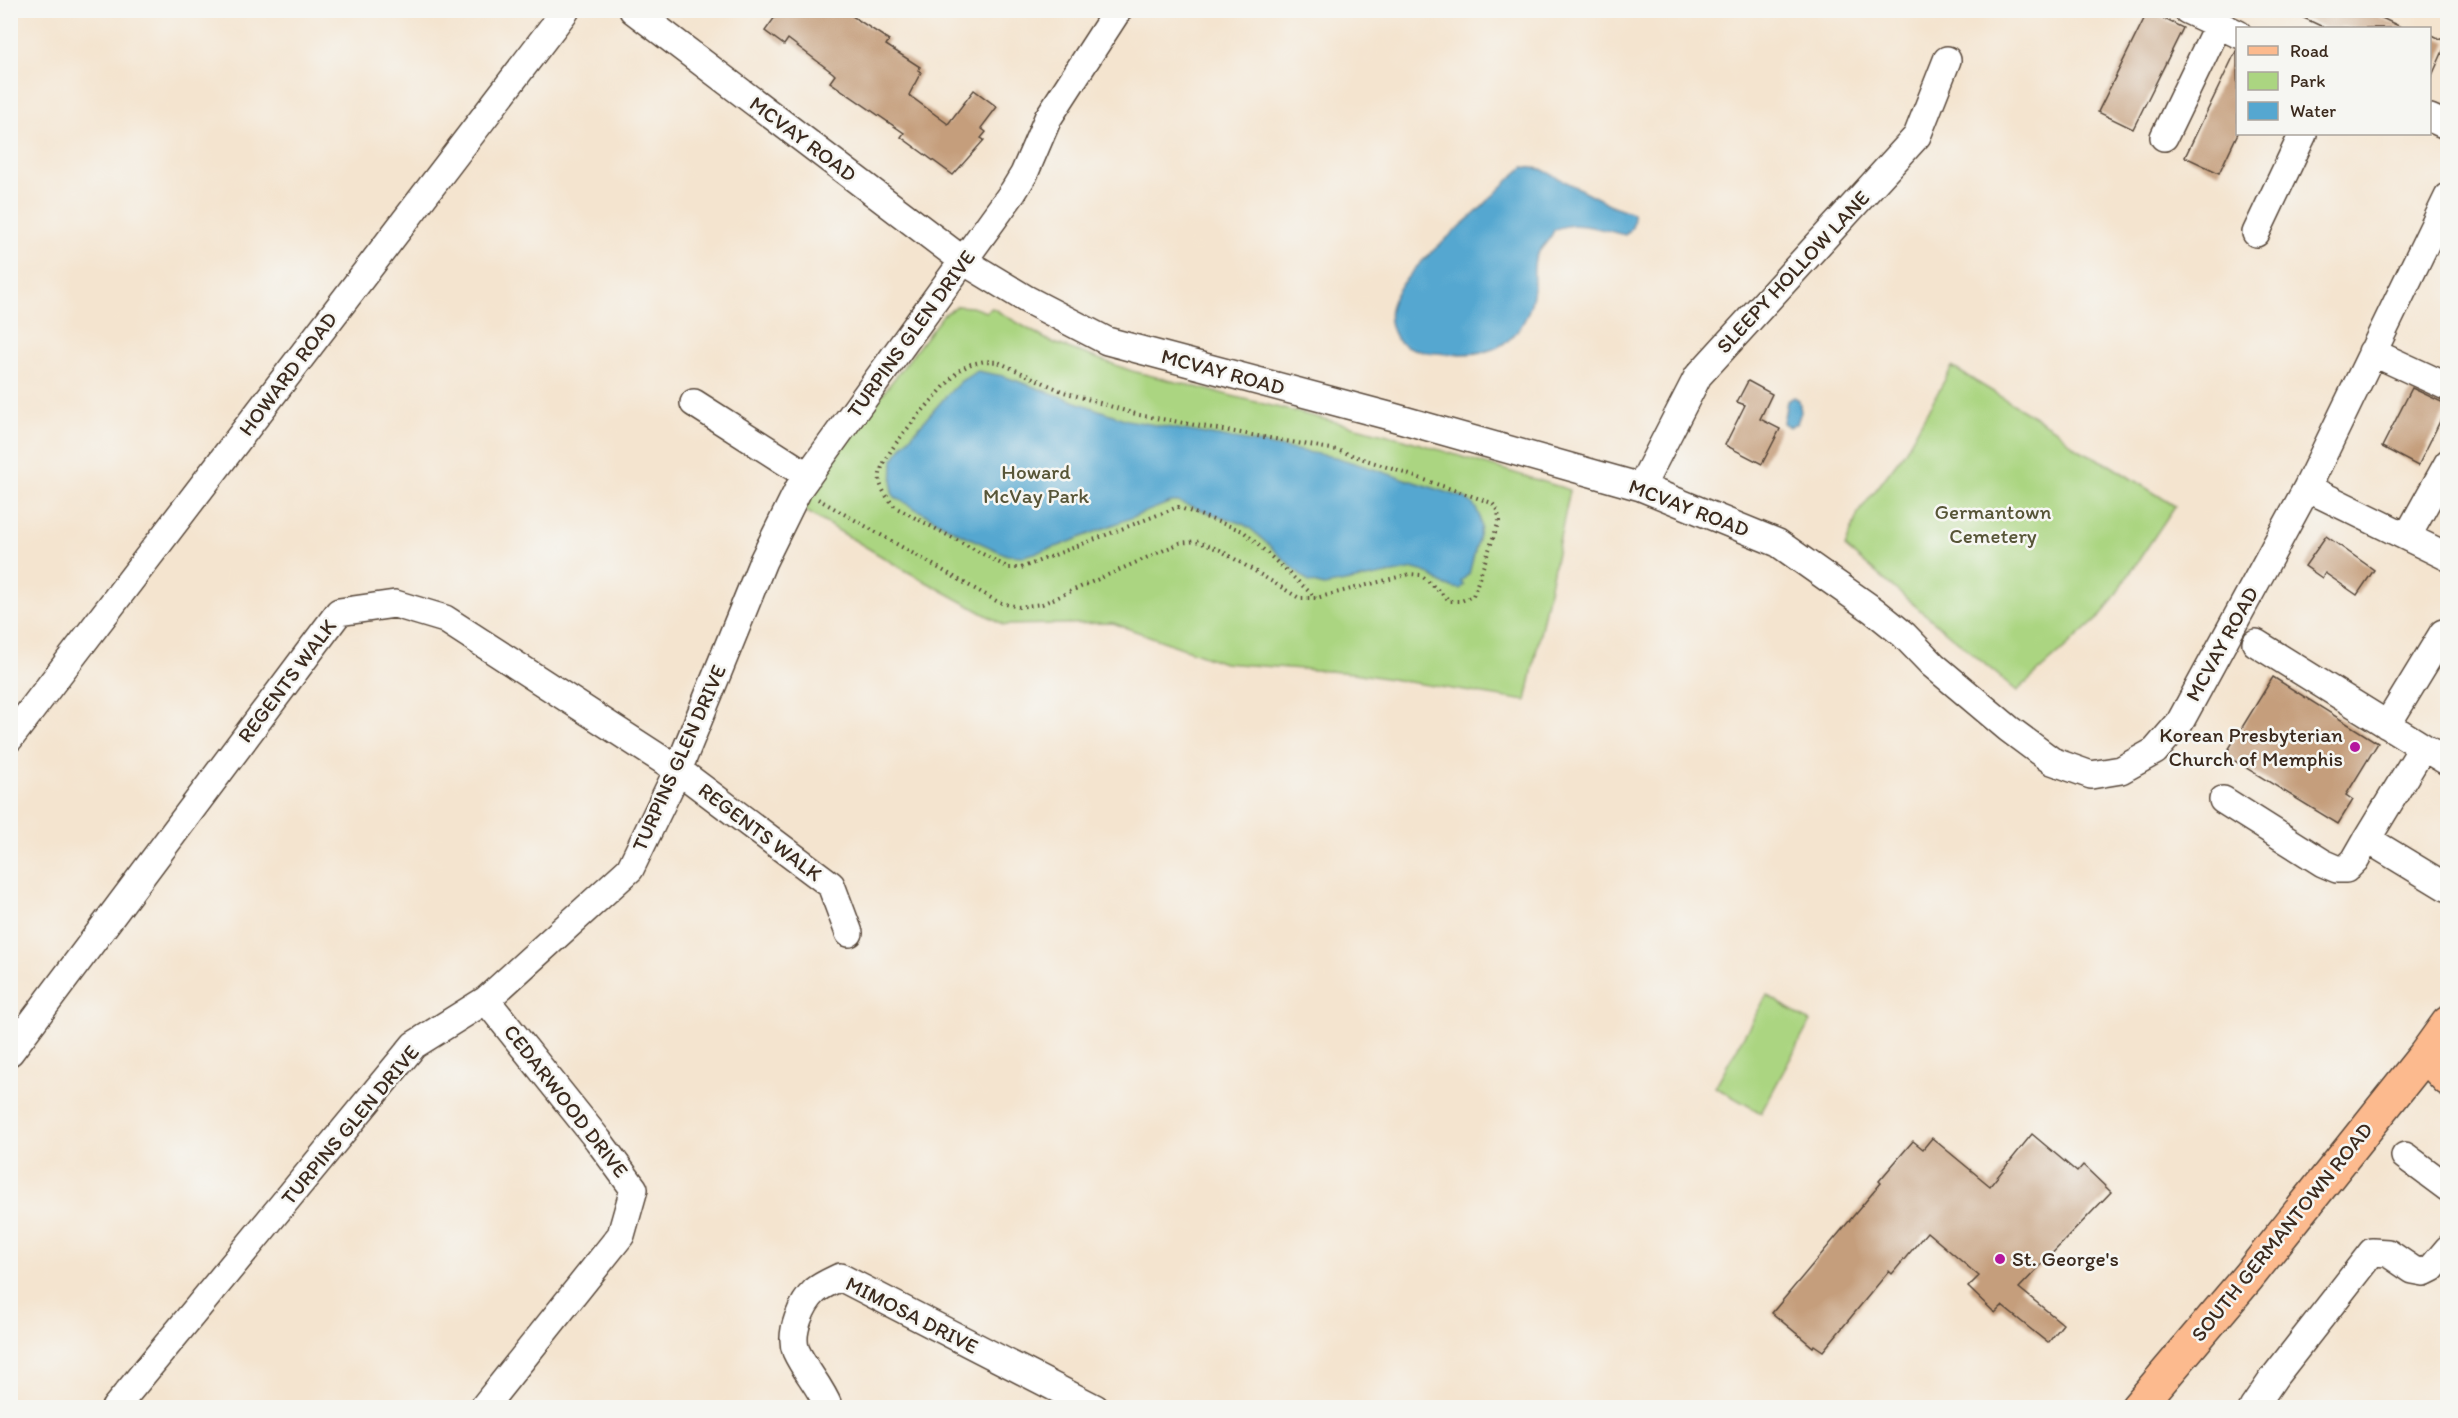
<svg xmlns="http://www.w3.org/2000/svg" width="2458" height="1418" font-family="Itim,sans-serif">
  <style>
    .green { fill: #abd581; stroke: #738050; stroke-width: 1.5 }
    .water { fill: #55a7d0; stroke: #486877; stroke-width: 1.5 }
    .building { fill: #c59e7c }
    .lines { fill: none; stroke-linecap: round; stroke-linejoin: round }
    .minor-casing { stroke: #574639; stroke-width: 30 }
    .major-casing { stroke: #574639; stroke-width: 36 }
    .path { stroke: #574639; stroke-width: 4; stroke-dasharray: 1.5 4.5; stroke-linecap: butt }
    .minor { stroke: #fff; stroke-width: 27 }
    .major { stroke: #fcba8e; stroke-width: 33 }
    .poi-dot { fill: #b5179e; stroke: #f6f6f2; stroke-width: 2 }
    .labels { text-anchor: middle; stroke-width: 5; stroke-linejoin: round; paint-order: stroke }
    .street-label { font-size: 21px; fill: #3b2a1e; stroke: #f6f6f2 }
    .park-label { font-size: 21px; fill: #575537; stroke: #f6f6f2 }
    .poi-label { font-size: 21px; fill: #3b2a1e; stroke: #f6f6f2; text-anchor: end }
  </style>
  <rect width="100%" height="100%" fill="#f6f6f2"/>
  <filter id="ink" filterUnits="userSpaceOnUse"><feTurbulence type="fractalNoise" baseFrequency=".0167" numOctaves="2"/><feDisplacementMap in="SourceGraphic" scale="12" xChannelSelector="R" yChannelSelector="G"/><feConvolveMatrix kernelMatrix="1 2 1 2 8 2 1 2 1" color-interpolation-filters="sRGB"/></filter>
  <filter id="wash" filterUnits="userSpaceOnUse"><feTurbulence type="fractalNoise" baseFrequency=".008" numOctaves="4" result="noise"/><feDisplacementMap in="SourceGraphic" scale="24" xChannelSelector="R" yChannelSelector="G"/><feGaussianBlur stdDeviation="1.35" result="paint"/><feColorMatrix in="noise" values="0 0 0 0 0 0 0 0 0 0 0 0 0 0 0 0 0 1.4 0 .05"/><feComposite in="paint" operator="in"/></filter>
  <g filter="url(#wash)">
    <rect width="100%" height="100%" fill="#f4e4cf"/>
    <path class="green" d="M957 306 972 307 986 312 992 308 1049 341 1132 371 1404 439 1570 490 1526 701 1354 673 1224 663 1113 623 1004 625 901 568 799 507 818 478 943 315Z
      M1952 367 2056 430 2076 448 2108 464 2175 506 2102 615 2017 691 1845 547 1858 513 1904 453Z
      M1767 995 1810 1022 1761 1113 1715 1087Z"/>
    <path class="water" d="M1524 167 1541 169 1613 206 1633 213C1635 224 1633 228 1625 235 1603 230 1575 219 1554 230 1550 242 1538 248 1535 260 1533 269 1534 279 1534 288 1532 305 1525 324 1512 337 1508 341 1499 347 1493 349 1474 357 1415 356 1400 342 1392 335 1388 320 1390 309 1396 276 1457 231 1481 208 1495 194 1508 179 1524 167Z
      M977 371 1003 376 1127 420 1335 457 1465 498 1473 504 1479 514 1481 527 1469 574 1461 581 1464 585 1460 589 1446 586 1425 572 1414 569 1324 586 1309 582 1251 529 1243 524 1178 502H1171L1059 546 1024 556 1007 555 959 533 896 498 892 493 893 460 904 444 947 395 961 381Z
      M1794 397 1799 400 1801 412 1797 423 1789 427 1783 423 1787 401Z"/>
    <g id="blocks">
      <path class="building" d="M780 10H843L889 40 886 45 920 67 918 70 921 72 909 95 948 124 974 90 997 107 981 128 986 132 981 138 984 140 953 175 901 137 904 133 830 82 835 75 833 73 788 39 784 45 765 31Z
        M2287 10H2365L2403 28H2325Z
        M2148 11 2183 28 2133 129 2098 112Z
        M2430 34 2447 42 2430 80Z
        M2237 49 2238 133 2219 173 2185 157Z
        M1748 381 1772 394 1760 419 1780 429 1762 464 1725 445 1745 405 1737 402Z
        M2412 388 2448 405 2418 466 2382 447Z
        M2326 536 2374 570 2357 595 2325 573 2322 578 2305 566Z
        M2273 677 2378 743 2346 795 2353 800 2338 824 2225 755Z
        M2032 1134 2077 1172 2083 1165 2111 1192 2019 1288 2063 1324 2048 1343 2002 1306 1995 1313 1968 1287 1979 1276 1927 1232 1892 1274 1889 1271 1823 1351 1814 1345 1813 1347 1772 1313 1881 1183 1879 1181 1913 1141 1923 1149 1932 1138 1990 1186Z"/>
    </g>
  </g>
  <g filter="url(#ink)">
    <use href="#blocks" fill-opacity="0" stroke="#574639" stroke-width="1.5"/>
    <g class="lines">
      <g class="minor-casing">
        <path id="minor" d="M633 10 965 262 1026 299 1107 341 1393 417 1641 487 1778 543 1873 610 1904 635 1933 665 2009 729 2052 761 2091 775 2121 770 2155 751 2180 722 2307 488 2448 197
          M2187 10 2238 34
          M2430 118 2448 126
          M2164 137 2218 25
          M2256 233 2303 134
          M2372 352 2448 387
          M694 403 808 476
          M1641 487 1698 376 1917 136 1947 60
          M2307 488 2448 557
          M2407 537 2448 463
          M2256 643 2423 747 2367 839 2446 887 2448 884
          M2387 725 2443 633 2448 636
          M10 738 566 10
          M2423 747 2448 762
          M2223 800 2323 863 2337 869H2346L2355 860 2367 839
          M10 1052 339 612 395 604 445 619 678 770 831 885 849 933
          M2405 1156 2448 1188
          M115 1408 414 1045 486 1000 630 869 678 770 763 561 799 488 1013 192 1024 174 1048 118 1118 10
          M483 1408 621 1235 634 1189 598 1140 486 1000
          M829 1408C821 1387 805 1371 796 1351 789 1333 802 1303 815 1291 822 1285 832 1281 840 1277L1095 1408
          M2253 1408 2275 1376 2372 1252 2388 1253 2413 1270 2424 1272 2432 1268 2448 1249"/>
      </g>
      <g class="major-casing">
        <path id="major" d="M2425 1055 2448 1079
          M2137 1408 2248 1277 2425 1055 2448 1023"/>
      </g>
      <path class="path" d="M818 499 998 602 1018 607 1042 604 1180 543 1196 541 1220 550 1299 598H1316L1410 574 1421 575 1450 601H1461L1473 596 1499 521 1498 510 1492 503 1337 450 1139 415 1064 392 998 362 985 361 971 364 958 371C940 393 884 448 880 474 878 487 887 497 895 507L1009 568H1021L1178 507 1243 531 1316 598"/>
      <use href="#minor" class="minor"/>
      <use href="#major" class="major"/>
    </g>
  </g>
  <g class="poi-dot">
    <circle cx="2355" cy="747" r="6"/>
    <circle cx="2000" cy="1259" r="6"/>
  </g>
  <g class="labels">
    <g class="street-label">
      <text transform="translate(803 139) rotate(37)" y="7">MCVAY ROAD</text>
      <text transform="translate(1793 272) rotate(-47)" y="7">SLEEPY HOLLOW LANE</text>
      <text transform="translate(911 334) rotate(-54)" y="7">TURPINS GLEN DRIVE</text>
      <text transform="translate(1223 372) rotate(15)" y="7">MCVAY ROAD</text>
      <text transform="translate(288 374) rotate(-53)" y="7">HOWARD ROAD</text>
      <text transform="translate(1689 508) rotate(21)" y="7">MCVAY ROAD</text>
      <text transform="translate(2222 644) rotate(-61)" y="7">MCVAY ROAD</text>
      <text transform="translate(287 681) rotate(-53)" y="7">REGENTS WALK</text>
      <text transform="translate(679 758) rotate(-66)" y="7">TURPINS GLEN DRIVE</text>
      <text transform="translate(760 832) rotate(37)" y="7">REGENTS WALK</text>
      <text transform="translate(566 1101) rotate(52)" y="7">CEDARWOOD DRIVE</text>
      <text transform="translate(350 1125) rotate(-50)" y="7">TURPINS GLEN DRIVE</text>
      <text transform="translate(2282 1232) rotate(-51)" y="7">SOUTH GERMANTOWN ROAD</text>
      <text transform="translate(912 1315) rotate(27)" y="7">MIMOSA DRIVE</text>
    </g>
    <g class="park-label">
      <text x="1036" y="479">Howard<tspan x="1036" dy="24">McVay Park</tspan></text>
      <text x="1993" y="519">Germantown<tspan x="1993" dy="24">Cemetery</tspan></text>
    </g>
    <g class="poi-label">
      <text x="2343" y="742">Korean Presbyterian<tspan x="2343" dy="24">Church of Memphis</tspan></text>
      <text x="2012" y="1266" text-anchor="start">St. George's</text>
    </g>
  </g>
  <rect width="2458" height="1418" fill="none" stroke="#f6f6f2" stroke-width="36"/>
  <rect x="2236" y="27" width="195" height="108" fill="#f6f6f2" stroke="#aba49d" stroke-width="1.5"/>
  <rect x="2248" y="46" width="30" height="9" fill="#fcba8e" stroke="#aba49d" stroke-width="1.5"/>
  <text x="2290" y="57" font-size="18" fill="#3b2a1e">Road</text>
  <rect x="2248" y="72" width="30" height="18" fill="#abd581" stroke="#aba49d" stroke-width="1.5"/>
  <text x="2290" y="87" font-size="18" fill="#3b2a1e">Park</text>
  <rect x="2248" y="102" width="30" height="18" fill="#55a7d0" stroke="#aba49d" stroke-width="1.5"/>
  <text x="2290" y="117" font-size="18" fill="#3b2a1e">Water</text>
</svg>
